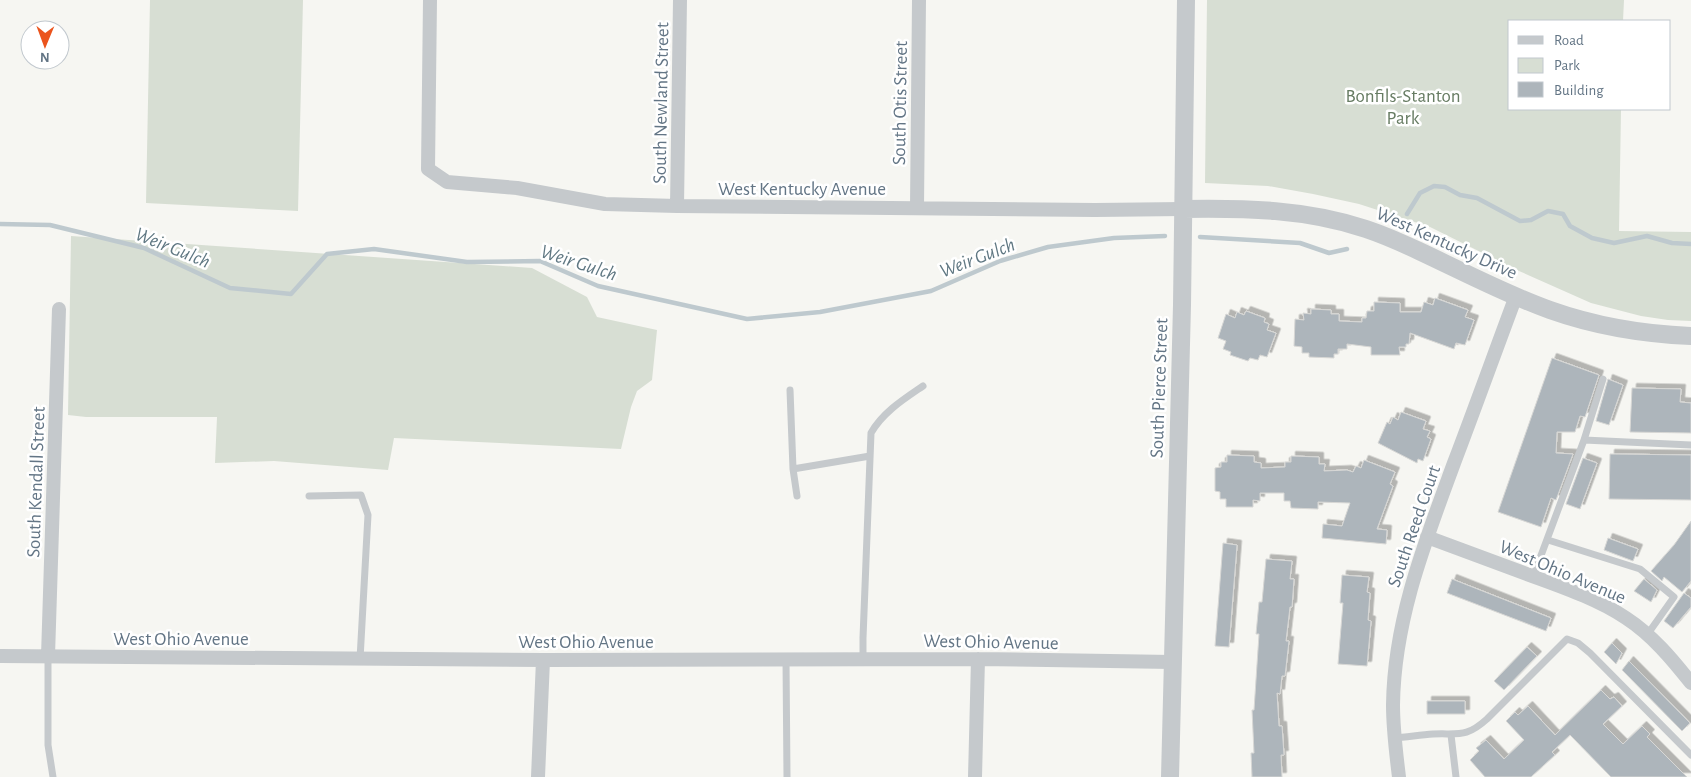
<svg xmlns="http://www.w3.org/2000/svg" width="1691" height="777" font-family="'Alegreya Sans',sans-serif">
  <style>
    .green { fill: #d7ded3 }
    .lines { fill: none; stroke-linecap: round; stroke-linejoin: round }
    .stream { stroke: #bec9ce; stroke-width: 4.5 }
    .building { fill: #adb5bb; stroke: #d7d7d5; filter: url(#shadow) }
    .service { stroke: #c5c9cc; stroke-width: 7 }
    .minor { stroke: #c5c9cc; stroke-width: 14 }
    .tertiary { stroke: #c5c9cc; stroke-width: 18 }
    .labels { text-anchor: middle; stroke-width: 5; stroke-linejoin: round; paint-order: stroke }
    .park-label { font-size: 19px; fill: #677c63; stroke: #fff }
    .street-label { font-size: 19px; fill: #637585; stroke: #fff }
    .water-label { font-size: 20px; font-style: italic; fill: #5f7782; stroke: #fff }
  </style>
  <defs>
    <filter id="shadow"><feDropShadow dx="4.5" dy="-4.5" stdDeviation="0" flood-color="#0004"/></filter>
  </defs>
  <rect width="100%" height="100%" fill="#f6f6f2"/>
  <path class="green" d="M150 0H303L298 211 146 203Z
    M1207 0H1624L1623 21H1510V109H1621L1619 231 1691 232V321L1668 320 1641 316 1591 303 1519 271 1430 227 1359 204 1313 194 1268 186 1205 183Z
    M71 236 532 268 587 297 597 317 657 330 652 380 637 391 631 407 621 449 394 438 388 470 274 461 215 463 217 417H86L68 415Z"/>
  <g class="lines">
    <path class="stream" d="M1407 214 1420 193 1434 186 1445 187 1460 195 1477 198 1520 221 1531 220 1548 211 1563 214 1570 226 1592 238 1614 243 1647 236 1672 243 1691 244
      M0 224 50 225 144 248 230 288 291 294 327 254 374 249 467 262 540 261 598 286 747 319 820 312 931 291 1000 261 1048 247 1114 238 1165 236
      M1200 237 1300 243 1329 253 1347 249"/>
  </g>
  <path class="building" d="M1435 298 1468 310 1465 317 1474 320 1465 345 1456 343 1454 349 1410 333 1409 344H1406V347H1399L1400 355H1371V347L1347 344V349H1338V354H1334V358L1309 357V353H1302V347L1294 346 1295 319 1304 320 1303 313 1311 314V309L1331 310V314H1339V321L1362 322V318H1366L1367 311H1374V302L1400 303V312H1421L1424 302 1433 305Z
    M1246 311 1265 318 1264 322 1269 324 1267 330 1276 333 1267 357 1260 355 1258 360 1250 358 1248 361 1230 355 1231 352 1223 349 1226 341 1218 338 1226 314 1235 318 1237 312 1244 315Z
    M1552 358 1599 375 1585 417 1580 416 1575 432H1557L1556 453 1573 454 1556 500 1551 498 1541 527 1498 512Z
    M1608 379 1623 385 1609 425 1596 421Z
    M1632 388 1681 389 1680 402 1691 403V433L1630 432Z
    M1401 412 1426 421 1423 429 1430 431 1427 437 1431 439 1423 461 1418 459 1417 463 1378 443 1387 422 1390 424 1393 417 1398 420Z
    M1610 454 1691 455V500L1609 499Z
    M1227 455 1254 456V462L1261 463V468L1285 467V462H1291V456L1319 457V464H1325L1324 471 1347 470 1353 472 1356 466 1361 468 1364 460 1395 472 1390 484 1393 486 1377 529 1387 530 1386 544 1322 538 1323 524 1342 526 1350 503 1318 502V509L1291 508 1290 501H1284V493H1260V501L1253 500V507H1226V499H1220V492L1215 491V468L1221 467V462H1227Z
    M1583 458 1597 463 1580 509 1566 504Z
    M1691 521V581L1682 592 1664 577 1662 581 1651 571 1674 545Z
    M1608 538 1638 549 1633 561 1604 550Z
    M1223 543 1237 545 1229 647 1215 646Z
    M1266 559 1292 561 1290 579H1294L1292 607H1290L1286 641H1289L1285 676H1282L1280 694 1277 693 1279 726H1282L1284 755H1281L1282 777H1252L1251 753H1254L1252 710H1254L1259 634H1256L1259 602H1262Z
    M1342 575 1369 577 1367 592 1370 593 1368 620 1371 621 1367 666 1338 664 1343 603H1340Z
    M1452 579 1551 618 1546 631 1447 593Z
    M1644 579 1657 590 1651 602 1634 591Z
    M1684 593 1691 598V607L1673 628 1664 621Z
    M1612 643 1622 653 1616 664 1604 652Z
    M1527 647 1537 656 1504 690 1494 681Z
    M1629 661 1690 723 1682 731 1622 670Z
    M1601 690 1610 699 1614 697 1622 706 1603 724 1623 744 1642 726 1650 734 1647 737 1687 777H1611L1570 735 1552 752 1555 755 1531 777H1485L1470 760 1479 751 1476 748 1486 740 1504 759 1524 740 1506 721 1515 712 1518 715 1528 706 1555 735Z
    M1427 701H1465V714H1427Z"/>
  <g class="lines">
    <path class="service" d="M1603 379 1584 440 1691 445
      M790 390 793 469
      M309 496 361 495 368 515 360 659
      M797 496 793 469 870 456
      M1548 540 1640 569 1674 597 1647 635
      M1533 577 1584 440
      M48 656V745L53 777
      M863 659V638L871 433C883 412 904 399 923 386
      M786 660 787 777
      M1451 735 1456 777
      M1394 738C1407 737 1420 735 1433 734 1459 733 1466 738 1487 719L1567 639 1578 643 1590 653 1691 755"/>
    <path class="minor" d="M430 0 428 169 447 182 517 188 605 204 677 206 1095 210 1183 209
      M677 206 680 0
      M917 207 919 0
      M1427 537C1460 549 1492 561 1524 573 1559 586 1596 598 1626 618 1652 635 1672 659 1691 683
      M0 656 543 660 978 659 1172 662
      M48 656 59 309
      M538 777 543 660
      M975 777 978 659
      M1399 777C1396 753 1393 729 1393 705 1394 620 1425 542 1454 463 1475 408 1495 352 1516 296"/>
    <path class="tertiary" d="M1183 209C1245 208 1307 209 1366 229 1384 235 1402 243 1419 251 1462 271 1505 294 1550 310 1595 326 1643 334 1691 336
      M1170 777 1182 305 1186 0"/>
  </g>
  <g class="labels">
    <g class="park-label">
      <text x="1403" y="102">Bonfils-Stanton<tspan x="1403" dy="22">Park</tspan></text>
    </g>
    <g class="street-label">
      <text transform="translate(660 103) rotate(-89)" y="7">South Newland Street</text>
      <text transform="translate(899 103) rotate(-89)" y="7">South Otis Street</text>
      <text x="802" y="195">West Kentucky Avenue</text>
      <text transform="translate(1447 242) rotate(24)" y="7">West Kentucky Drive</text>
      <text transform="translate(1158 388) rotate(-88)" y="7">South Pierce Street</text>
      <text transform="translate(35 482) rotate(-88)" y="7">South Kendall Street</text>
      <text transform="translate(1413 526) rotate(-71)" y="7">South Reed Court</text>
      <text transform="translate(1563 571) rotate(23)" y="7">West Ohio Avenue</text>
      <text x="181" y="645">West Ohio Avenue</text>
      <text x="586" y="648">West Ohio Avenue</text>
      <text transform="translate(991 641) rotate(1)" y="7">West Ohio Avenue</text>
    </g>
    <g class="water-label">
      <text transform="translate(173 247) rotate(22)" y="7">Weir Gulch</text>
      <text transform="translate(977 257) rotate(-21)" y="7">Weir Gulch</text>
      <text transform="translate(579 262) rotate(18)" y="7">Weir Gulch</text>
    </g>
  </g>
  <rect x="1508" y="20" width="162" height="90" fill="#ffffff" stroke="#c1c8ce"/>
  <rect x="1518" y="36" width="25" height="8" fill="#c5c9cc" stroke="#c1c8ce"/>
  <text x="1554" y="45" font-size="15" fill="#637585">Road</text>
  <rect x="1518" y="58" width="25" height="15" fill="#d7ded3" stroke="#c1c8ce"/>
  <text x="1554" y="70" font-size="15" fill="#637585">Park</text>
  <rect x="1518" y="82" width="25" height="15" fill="#adb5bb" stroke="#c1c8ce"/>
  <text x="1554" y="95" font-size="15" fill="#637585">Building</text>
  <g transform="translate(45 45) rotate(181)"><circle r="24" fill="#ffffff" stroke="#c1c8ce"/>
  <path d="M0-4L9 19L0 12L-9 19Z" fill="#eb541d"/>
  <text y="-8" font-size="14" font-weight="bold" text-anchor="middle" fill="#637585">N</text>
  </g>
</svg>
